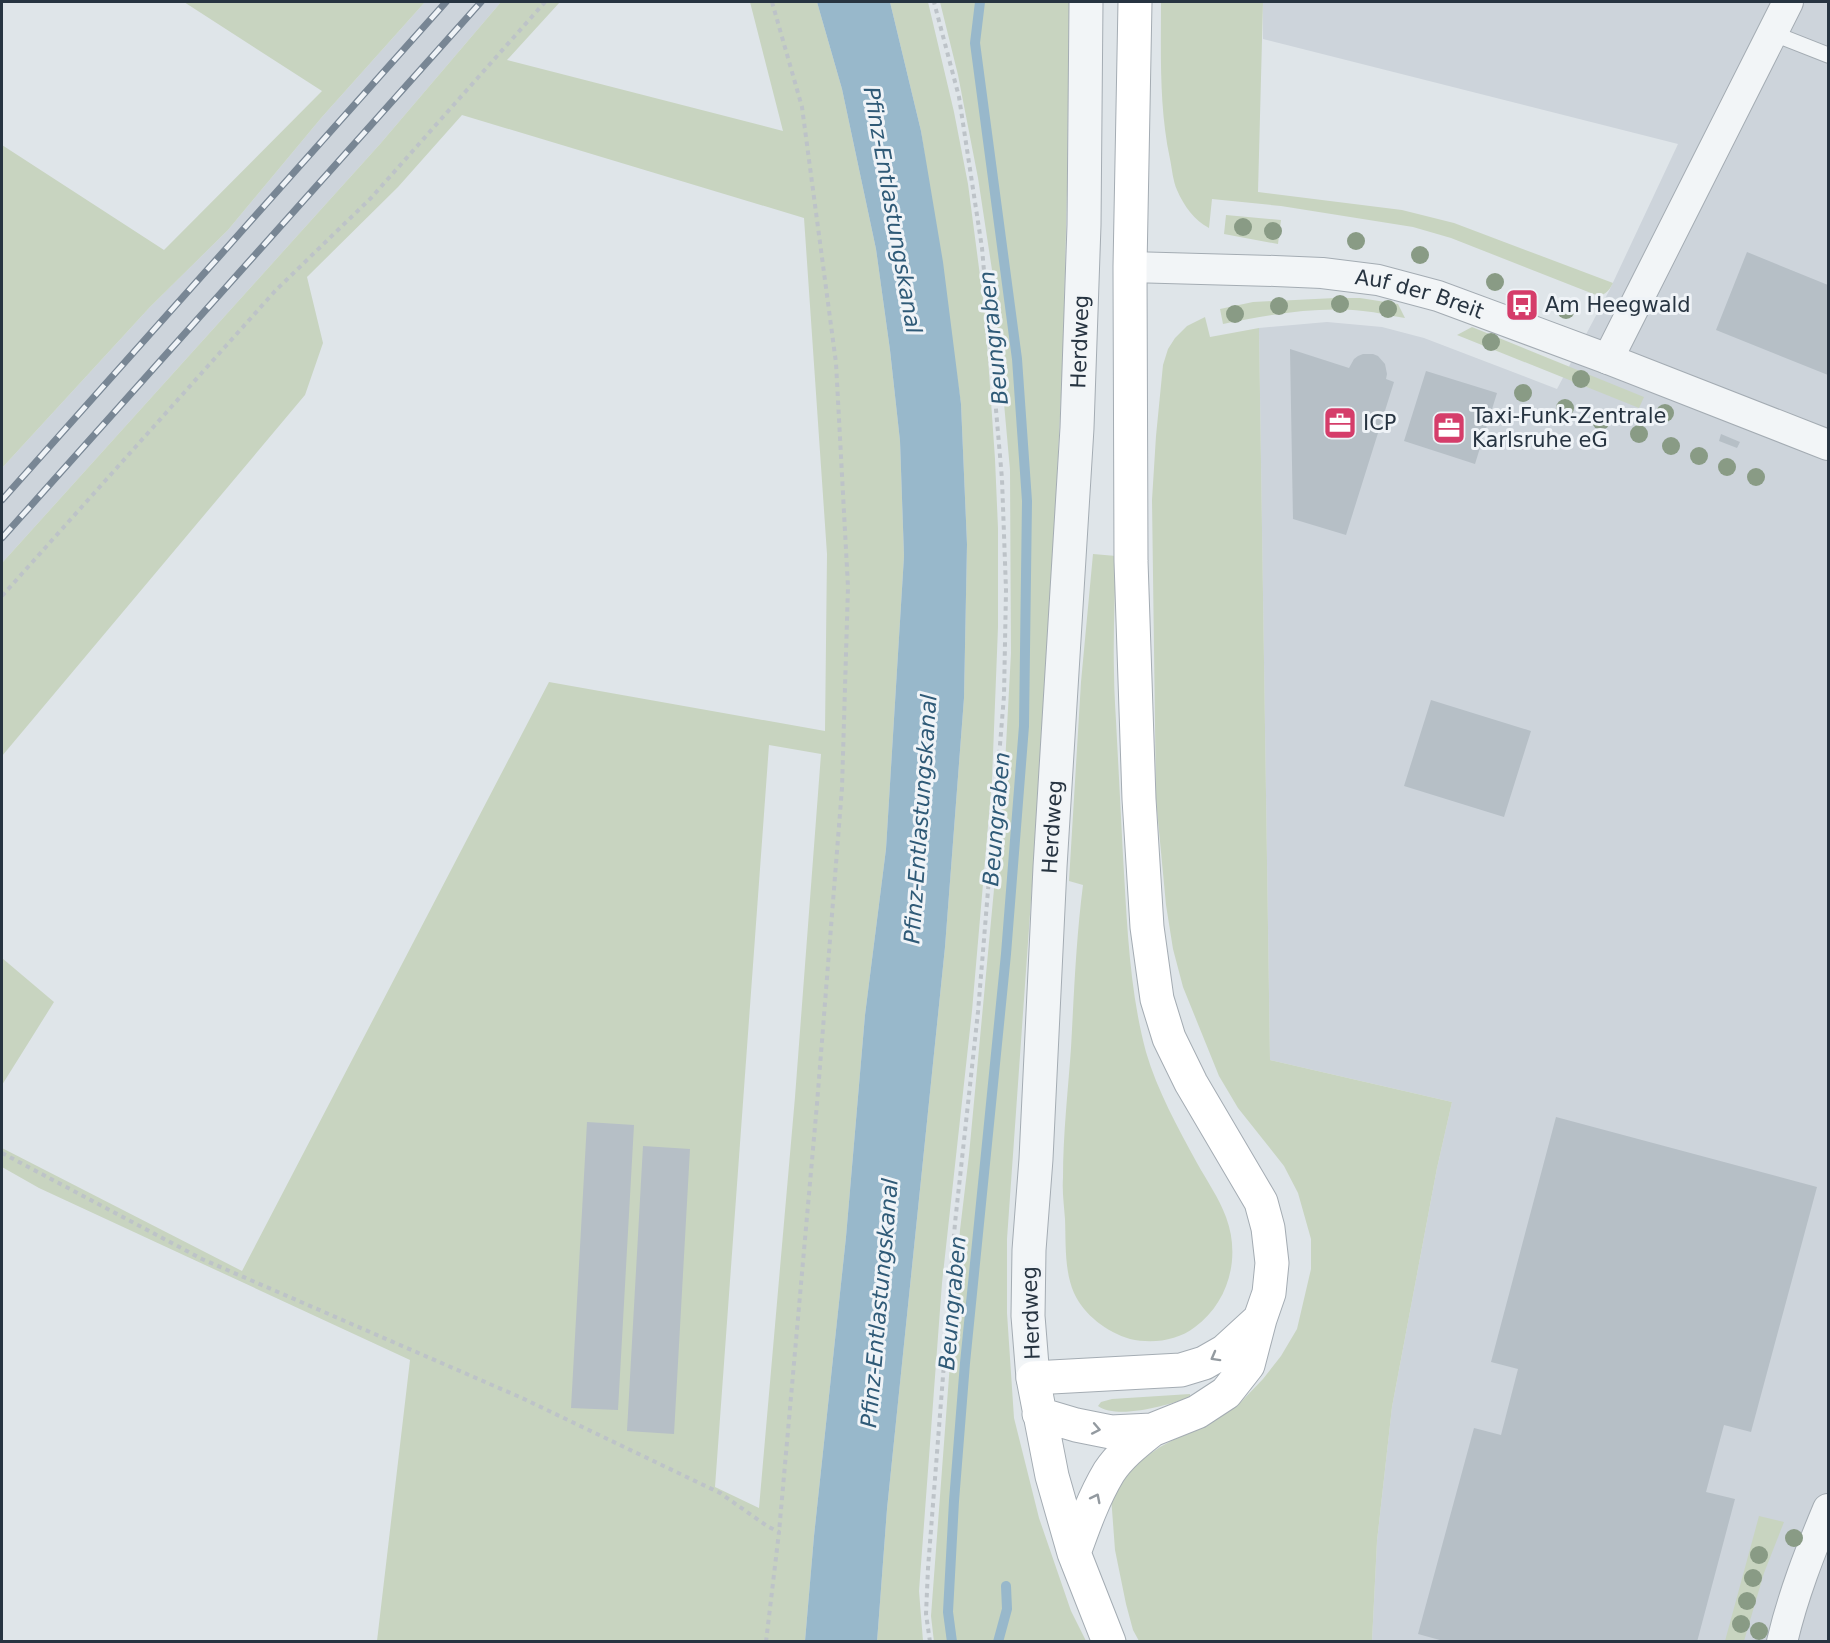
<svg xmlns="http://www.w3.org/2000/svg" width="1830" height="1643" font-family="'DejaVu Sans',sans-serif">
  <style>
    .built { fill: #cdd4db }
    .green { fill: #c8d4c0; fill-rule: evenodd }
    .water { fill: #98b8cb }
    .lines { fill: none; stroke-linecap: round; stroke-linejoin: round }
    .stream { stroke: #98b8cb; stroke-width: 10 }
    .building { fill: #b6bfc6 }
    .service-casing { stroke: #a4acb3; stroke-width: 17 }
    .minor-casing { stroke: #a4acb3; stroke-width: 32 }
    .tertiary-casing { stroke: #a4acb3; stroke-width: 35 }
    .secondary-casing { stroke: #a4acb3; stroke-width: 35 }
    .path { stroke: #bdc3c8; stroke-width: 4; stroke-dasharray: 4.5 4.5; stroke-linecap: butt }
    .service { stroke: #f2f5f7; stroke-width: 15 }
    .minor { stroke: #f2f5f7; stroke-width: 30 }
    .tertiary { stroke: #f2f5f7; stroke-width: 33 }
    .secondary { stroke: #fff; stroke-width: 33 }
    .rail-casing { stroke: #788694; stroke-width: 7 }
    .rail { stroke: #eff3f7; stroke-width: 4.5; stroke-dasharray: 14; stroke-linecap: butt }
    .tree { fill: #899b85 }
    .oneway { stroke: #939aa0 }
    .labels { text-anchor: middle; stroke-width: 6; stroke-linejoin: round; paint-order: stroke }
    .street-label { font-size: 21px; fill: #273441; stroke: #eff3f7 }
    .poi-label { font-size: 21px; fill: #273441; stroke: #eff3f7; text-anchor: start }
    .water-label { font-size: 22px; font-style: italic; fill: #2f5a77; stroke: #eff3f7 }
  </style>
  <rect width="100%" height="100%" fill="#dfe5e9"/>
  <path class="built" d="M425 2H501L380 144 2 563V468L150 307 228 230 322 117Z
    M1263 2H1828V1641H1372L1377 1541 1392 1407 1437 1168 1452 1102 1270 1060 1259 328 1327 322 1382 327 1424 338 1557 389 1609 291 1678 144 1263 39Z"/>
  <path class="green" d="M184 2H425L322 117 228 230 150 307 2 468V145L164 250 322 91Z
    M501 2H560L507 60 783 131 750 2H817L842 89 876 249 890 350 900 441 904 556 886 849 865 1015 846 1237 814 1536 805 1641H377L410 1360 39 1188 2 1167V1148L242 1271 549 682 825 731 827 554 804 218 462 115 398 187 307 277 323 343 305 395 2 756V563L380 144ZM769 745 821 754 795 1097 759 1508 715 1487Z
    M890 2H928L954 112 968 184 985 314 995 459 998 528V627L992 780 972 1011 942 1283 919 1591 923 1641 877 1642 887 1509 945 947 964 698 967 544 961 404 921 131Z
    M940 2H1069L1067 190 1063 355 1048 660 1007 1239V1313L1014 1418 1039 1518 1071 1611 1086 1641 934 1642 931 1616 960 1230 969 1155 1004 783 1011 653 1010 470 992 270 978 178 958 75Z
    M1161 2H1263L1258 192 1402 210 1454 223 1613 283C1609 291 1605 296 1596 295L1451 238 1413 227 1281 206 1212 199 1209 228C1194 220 1184 206 1177 190 1173 181 1172 169 1170 159 1159 107 1161 54 1161 2Z
    M1226 215 1281 220 1278 244 1224 234Z
    M1335 298H1360L1398 304 1405 318C1391 316 1377 312 1363 311 1317 306 1268 315 1223 324L1220 309 1253 302Z
    M1205 317 1210 337 1259 328 1270 1060 1452 1102 1437 1168 1392 1407 1377 1541 1372 1641H1139L1133 1630 1126 1604 1115 1550 1111 1496 1121 1478 1134 1465 1160 1447 1238 1405 1263 1379 1281 1356 1297 1329 1311 1269V1239L1298 1193 1284 1166 1238 1108 1219 1076 1183 987 1173 949 1166 905 1156 799 1152 500 1156 436 1163 365 1168 349 1175 338 1187 326Z
    M1472 327 1644 397 1639 408 1457 335Z
    M1093 554 1116 556C1115 594 1113 633 1114 672 1114 694 1116 717 1117 740 1119 778 1121 817 1123 856 1127 921 1129 989 1146 1052 1157 1090 1178 1128 1197 1163 1207 1181 1219 1198 1226 1217 1241 1257 1229 1302 1195 1327 1177 1341 1152 1344 1130 1339 1107 1332 1084 1315 1074 1293 1064 1270 1066 1242 1065 1219 1064 1205 1062 1191 1063 1178 1063 1134 1068 1091 1071 1048 1074 994 1076 939 1083 885L1069 881 1081 682Z
    M2 958 54 1002 2 1085Z
    M1190 1394V1397C1169 1405 1118 1420 1098 1406L1101 1402 1112 1399Z
    M1759 1516 1784 1522 1764 1573 1744 1641H1725Z"/>
  <path class="water" d="M817 2H890L921 131 943 262 961 404 967 544 964 698 945 947 887 1509 877 1642 805 1641 814 1536 846 1237 865 1015 886 849 904 556 900 441 890 350 876 249 842 89Z"/>
  <g class="lines">
    <path class="stream" d="M952 1642 948 1612 954 1501 965 1363 1006 954 1024 726 1027 501 1017 359 975 43 980 2
      M998 1642 1007 1609 1006 1586"/>
  </g>
  <path class="building" d="M1747 252 1828 285V375L1716 330Z
    M1290 349 1349 368 1354 359 1358 356 1363 354H1373L1378 356 1385 364 1387 374 1386 379 1394 382 1346 535 1293 519Z
    M1426 371 1497 393 1475 464 1404 441Z
    M1721 434 1740 442 1737 448 1719 441Z
    M1431 700 1531 731 1504 817 1404 786Z
    M1556 1117 1817 1187 1751 1432 1724 1425 1706 1492 1735 1499 1697 1642H1447L1418 1634 1474 1428 1501 1435 1518 1369 1491 1362Z
    M587 1122 634 1125 618 1410 571 1408Z
    M643 1146 690 1149 674 1434 627 1431Z"/>
  <g class="lines">
    <g class="service-casing">
      <path id="service" d="M1772 33 1828 55"/>
    </g>
    <g class="minor-casing">
      <g id="minor">
        <path id="s1" d="M1130 267 1275 271 1322 273 1378 280 1438 296 1608 359 1828 445"/>
        <path d="M1608 359 1788 2"/>
        <path d="M1782 1642C1793 1595 1810 1552 1828 1509"/>
      </g>
    </g>
    <g class="tertiary-casing">
      <g id="tertiary">
        <path id="s2" d="M1033 1378 1028 1316 1029 1250 1036 1159 1050 867 1077 428 1084 225 1086 2"/>
      </g>
    </g>
    <g class="secondary-casing">
      <path id="secondary" d="M1039 1414 1076 1425 1111 1432 1152 1430 1197 1412 1226 1393 1248 1365 1260 1319 1269 1293 1272 1263 1268 1228 1261 1202 1191 1083 1169 1038 1157 999 1147 927 1139 799 1131 561 1130 267 1135 2
        M1074 1553C1084 1525 1094 1497 1109 1472 1120 1455 1137 1442 1152 1430
        M1109 1642 1074 1553 1052 1476 1033 1378 1181 1370 1204 1363 1225 1351 1260 1319"/>
    </g>
    <path class="path" d="M772 2 802 107 836 363 848 587 842 788 817 1104 779 1532
      M2 596 276 290 371 198 545 2
      M2 1153 202 1259 522 1398 720 1493 767 1526 779 1532 766 1642
      M930 1642 926 1614 928 1568 955 1223 978 1012 1004 696 1006 590 1002 479 982 248 959 97 934 2"/>
    <use href="#service" class="service"/>
    <use href="#minor" class="minor"/>
    <use href="#tertiary" class="tertiary"/>
    <use href="#secondary" class="secondary"/>
    <g class="rail-casing">
      <path id="rail" d="M2 500 446 2
        M2 538 481 2"/>
    </g>
    <use href="#rail" class="rail"/>
  </g>
  <g class="tree">
    <circle cx="1243" cy="227" r="9"/>
    <circle cx="1273" cy="231" r="9"/>
    <circle cx="1356" cy="241" r="9"/>
    <circle cx="1420" cy="255" r="9"/>
    <circle cx="1495" cy="282" r="9"/>
    <circle cx="1340" cy="304" r="9"/>
    <circle cx="1279" cy="306" r="9"/>
    <circle cx="1388" cy="309" r="9"/>
    <circle cx="1566" cy="310" r="9"/>
    <circle cx="1235" cy="314" r="9"/>
    <circle cx="1491" cy="342" r="9"/>
    <circle cx="1581" cy="379" r="9"/>
    <circle cx="1523" cy="393" r="9"/>
    <circle cx="1565" cy="408" r="9"/>
    <circle cx="1665" cy="413" r="9"/>
    <circle cx="1601" cy="421" r="9"/>
    <circle cx="1639" cy="434" r="9"/>
    <circle cx="1671" cy="446" r="9"/>
    <circle cx="1699" cy="456" r="9"/>
    <circle cx="1727" cy="467" r="9"/>
    <circle cx="1756" cy="477" r="9"/>
    <circle cx="1794" cy="1538" r="9"/>
    <circle cx="1759" cy="1555" r="9"/>
    <circle cx="1753" cy="1578" r="9"/>
    <circle cx="1747" cy="1601" r="9"/>
    <circle cx="1741" cy="1624" r="9"/>
    <circle cx="1759" cy="1631" r="9"/>
  </g>
  <defs><path id="oneway-chevron" d="M-2-3.5L2.5 0L-2 3.5" fill="none" stroke-width="1.6" stroke-linecap="round" stroke-linejoin="round" transform="scale(1.5)"/></defs>
  <g class="oneway">
    <use href="#oneway-chevron" transform="translate(1215 1357) rotate(151)"/>
    <use href="#oneway-chevron" transform="translate(1096 1429) rotate(11)"/>
    <use href="#oneway-chevron" transform="translate(1096 1498) rotate(-63)"/>
  </g>
  <defs>
    <g id="bus-square" transform="scale(1.725)"><rect x="-9" y="-9" width="18" height="18" rx="4" fill="#d53d6a" stroke="#eff3f7"/><path d="M-5-6H5V4H4V6H2V4H-2V6H-4V4H-5ZM-3.5-4V0h7V-4ZM-3.5 1.2v1.5H-2V1.2ZM2 1.2v1.5H3.5V1.2Z" fill="#fff"/></g>
    <g id="office-square" transform="scale(1.725)"><rect x="-9" y="-9" width="18" height="18" rx="4" fill="#d53d6a" stroke="#eff3f7"/><path d="M-6-3h4V-5.5h4V-3h4V5H-6ZM-1-4.5V-3h2v-1.5ZM-6 0V1H6V0Z" fill="#fff"/></g>
  </defs>
  <g fill-rule="evenodd">
    <use href="#bus-square" x="1522" y="305"/>
    <use href="#office-square" x="1340" y="423"/>
    <use href="#office-square" x="1449" y="428"/>
  </g>
  <g class="labels">
    <g class="street-label">
      <text dy="7" stroke="none"><textPath href="#s1" startOffset="292">Auf der Breit</textPath></text>
      <text dy="7" stroke="none"><textPath href="#s2" startOffset="1038">Herdweg</textPath></text>
      <text dy="7" stroke="none"><textPath href="#s2" startOffset="552">Herdweg</textPath></text>
      <text transform="translate(1031 1313) rotate(-92)" y="7">Herdweg</text>
    </g>
    <g class="poi-label">
      <text x="1545" y="312">Am Heegwald</text>
      <text x="1472" y="423">Taxi-Funk-Zentrale<tspan x="1472" dy="24">Karlsruhe eG</tspan></text>
      <text x="1363" y="430">ICP</text>
    </g>
    <g class="water-label">
      <text transform="translate(893 210) rotate(80)" y="8">Pfinz-Entlastungskanal</text>
      <text transform="translate(993 338) rotate(-96)" y="8">Beungraben</text>
      <text transform="translate(920 819) rotate(-86)" y="8">Pfinz-Entlastungskanal</text>
      <text transform="translate(996 819) rotate(-85)" y="8">Beungraben</text>
      <text transform="translate(879 1303) rotate(-85)" y="8">Pfinz-Entlastungskanal</text>
      <text transform="translate(952 1303) rotate(-85)" y="8">Beungraben</text>
    </g>
  </g>
  <rect width="1830" height="1643" fill="none" stroke="#273441" stroke-width="6"/>
</svg>
